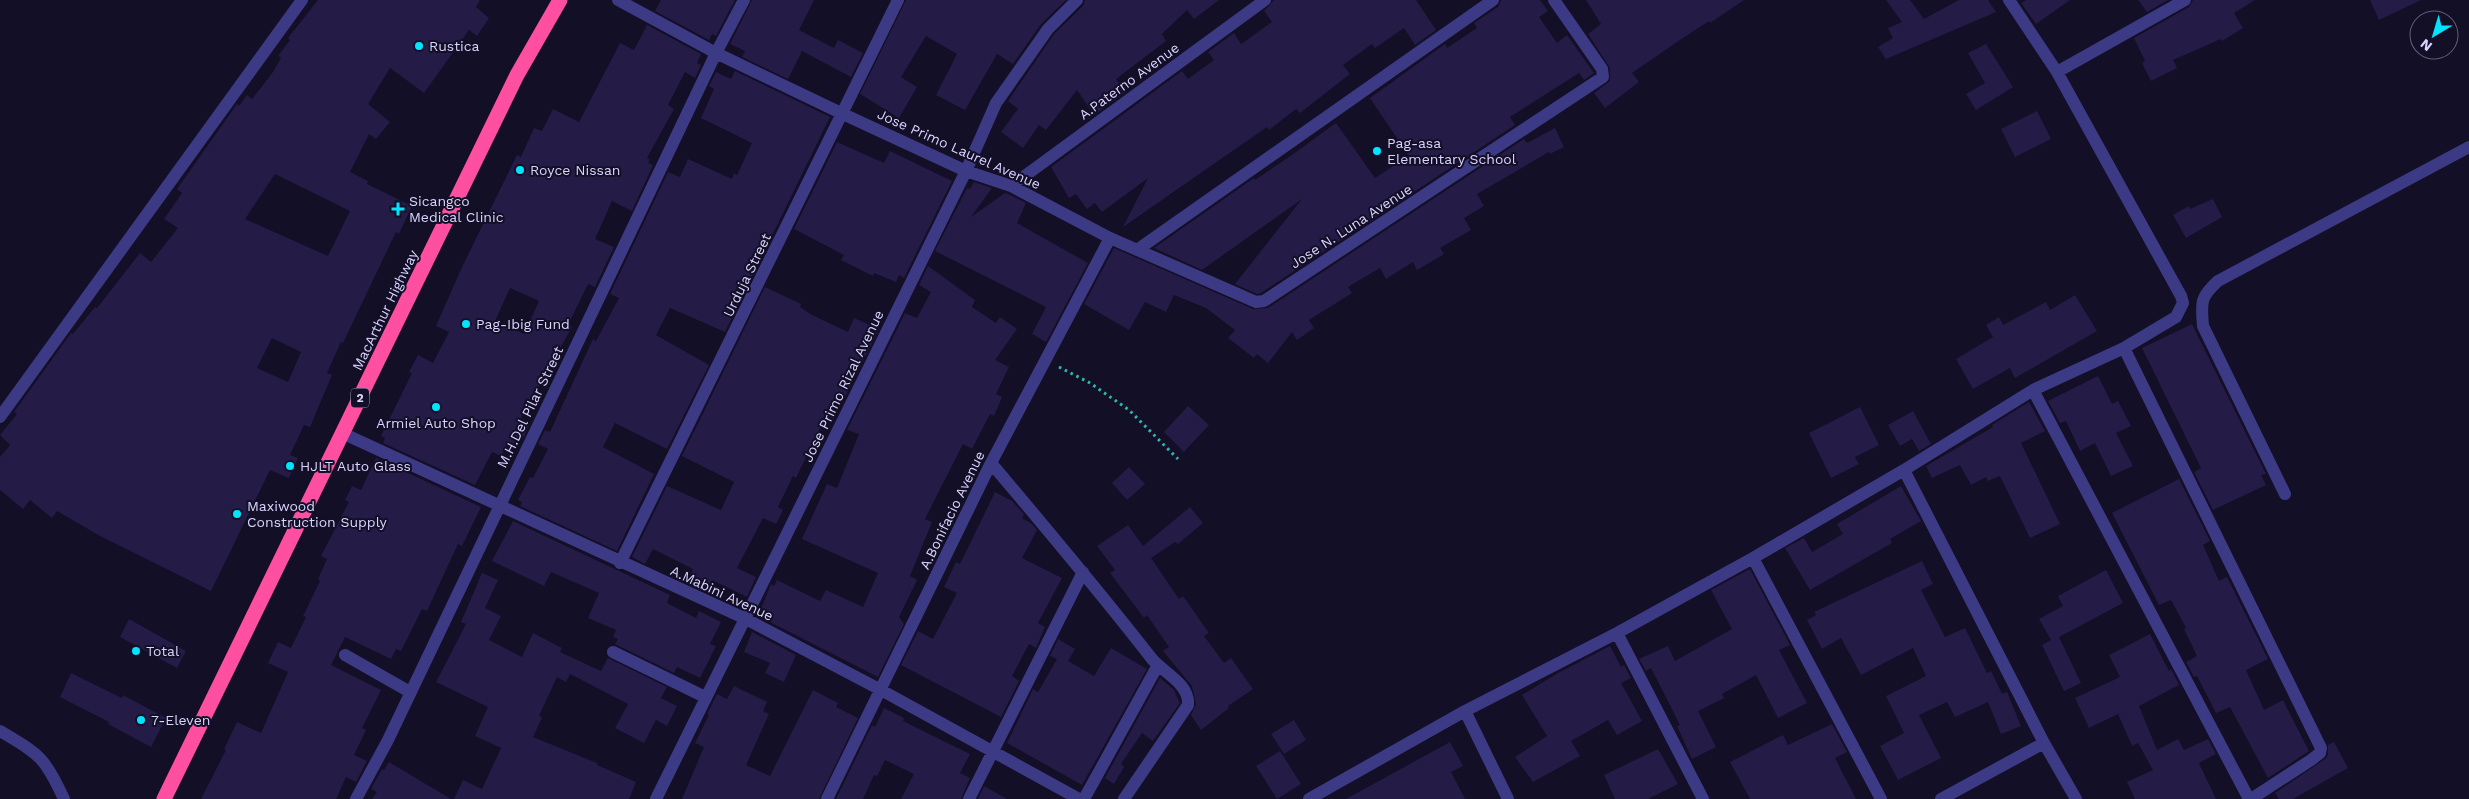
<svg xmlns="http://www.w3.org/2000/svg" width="2469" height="799" font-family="'Work Sans',sans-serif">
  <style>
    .building { fill: #241b47; fill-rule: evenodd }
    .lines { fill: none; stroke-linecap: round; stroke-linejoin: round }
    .path { stroke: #2fb8b0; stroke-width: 3; stroke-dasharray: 2.5 4; stroke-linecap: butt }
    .minor { stroke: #3d3a85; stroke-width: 12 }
    .highway { stroke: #ff4fa3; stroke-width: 15 }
    .poi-dot { fill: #00e5ff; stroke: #130f26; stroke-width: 2 }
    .labels { text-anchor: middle; stroke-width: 4; stroke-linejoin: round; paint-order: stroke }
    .shield { fill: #130f26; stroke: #9e99be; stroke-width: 1 }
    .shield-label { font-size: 12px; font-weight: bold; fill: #d9d4ff }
    .poi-label { font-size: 14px; fill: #d9d4ff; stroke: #130f26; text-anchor: start }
    .street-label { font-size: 14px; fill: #d9d4ff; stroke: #130f26 }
  </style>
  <rect width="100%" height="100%" fill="#130f26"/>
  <path class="building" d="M318 0H480L476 7 489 18 477 36 469 30 424 93 390 68 368 104 390 122 376 139 369 134 350 172 368 181 367 184 412 206 399 234 396 232 343 343 341 342 327 373 332 375 310 427 304 425 290 455 298 458 289 478 270 470 211 591 100 536 57 511 52 518 30 500 23 509 0 490V457L10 445 0 435 17 414 14 412 71 333 73 334 95 307 97 308 140 253 151 262 178 228 164 219 182 193 177 189 237 104 239 106 247 95 252 99 273 72 281 58 278 56 290 40 288 38ZM275 174 350 211 328 256 245 219ZM272 338 301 352 288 382 257 368Z
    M661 0H735L716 36 712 34 709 40 655 11Z
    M752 0H814L799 30 834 48 838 40 863 53 851 77 802 51 788 79 742 57 745 51 730 44Z
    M906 0H1066L1041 24 1013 64 997 54 965 110 936 95 957 54 926 36 901 77 917 87 899 118 860 94Z
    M1085 0H1219L1194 19 1187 10 1162 34 1166 41 1116 79 1126 92 1094 115 1077 90 1046 130 1039 125 1023 148 1001 132 1018 109 1008 101 1054 34 1083 6Z
    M1274 0H1416L1436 30 1415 45 1404 28 1375 48 1372 44 1343 65 1350 74 1300 113 1296 109 1269 130 1267 127 1123 227 1148 178 1102 212 1095 203 1087 209 1076 194 1069 198 1051 167 1182 71 1188 79 1214 60 1208 52 1234 33 1241 44 1272 22 1264 11Z
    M1501 0H1540L1548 11 1539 17 1557 43 1567 35 1594 73 1584 80 1579 73 1510 117 1515 125 1261 293 1257 294 1235 284 1302 199 1202 270 1154 248 1254 178 1255 180 1289 157 1336 123 1375 178 1409 156 1370 98 1445 44 1447 48 1477 28 1474 23 1498 7Z
    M1586 0H1744L1710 23 1709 21 1680 40 1632 73 1639 82 1605 108 1594 93 1610 81V68L1588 34 1601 24Z
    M1886 0H1910L1924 19 1959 0H1988L1996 12 1886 59 1878 47 1893 38 1888 28 1902 22Z
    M2026 0H2070L2036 24 2021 3Z
    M2138 0H2168L2147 12Z
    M2193 0H2255L2234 13 2243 28 2222 41 2221 39 2173 60 2177 68 2151 81 2142 63 2145 61 2134 38 2189 7Z
    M2370 0H2421L2379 20Z
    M647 25 701 54 697 63 701 65 695 78 685 72 668 105 674 109 647 158 650 159 648 163 653 165 632 211 612 201 595 239 614 247 595 287 588 284 568 325 572 327 521 418 530 423 524 437 520 435 514 446 508 442 501 456 492 452 475 485 383 443 385 438 381 436 412 373 409 372 418 355 433 363 449 332 436 326 463 265 517 155 521 157 534 128 542 131 553 109 579 122 620 43 634 50ZM510 288 539 301 524 334 495 321Z
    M1986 44 2013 87 1976 110 1966 94 1985 83 1968 53Z
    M735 71 830 117 725 332 670 308 656 335 709 365 667 449 615 423 603 447 654 474 617 551 520 506 522 502 518 500 530 477 533 478 548 449 538 444 545 430 550 432 593 339 596 341 619 298 610 294 668 172 680 177 688 159 732 179 734 173 737 175 752 143 701 118 714 89 709 86 716 72 731 79Z
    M2037 111 2051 139 2015 157 2001 129Z
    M1555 128 1564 147 1550 154 1549 152 1477 194 1484 206 1464 218 1471 230 1440 248 1444 254 1417 270 1413 262 1386 279 1380 268 1348 287 1352 293 1309 320 1314 328 1297 340 1292 332 1268 363 1257 354 1254 358 1228 338 1235 330 1206 308 1174 295 1166 312 1145 302 1129 330 1084 304 1114 248 1253 309 1268 308 1524 139 1527 143Z
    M837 142 884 163 890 151 952 181 904 278 899 275 896 282 874 273 873 276 841 260 844 255 794 229Z
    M974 182 992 188 971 217 1005 193 1008 194 1026 203 1017 223 1088 263 1046 342 1032 334 1046 307 935 251 967 188 970 189Z
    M2213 199 2222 217 2186 238 2173 215 2189 206 2190 209Z
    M928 266 975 300 972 307 996 323 1000 317 1017 329 995 360 1009 367 996 394 1002 397 994 416 990 414 972 449 963 444 925 519 932 522 910 576 917 580 899 617 904 624 878 677 758 616 771 584 774 586 777 580 820 601 826 590 863 607 878 573 802 539 827 484 837 488 859 434 847 430 905 313 917 318 931 292 919 285Z
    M765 287 801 304 800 307 812 315 848 332 854 318 879 329 832 423 824 420 796 478 793 476 778 507 783 510 776 524 763 518 737 568 756 577 747 597 712 580 708 588 688 579 693 569 653 549 645 564 632 557 667 486 721 510 734 482 682 456Z
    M2075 295 2097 331 2015 378 2010 368 1973 389 1956 359 1993 337 1986 325 1999 317 2003 325 2046 302 2050 310Z
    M2192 324 2266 474 2261 475 2266 485 2213 510 2194 472 2201 468 2142 348Z
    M2098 376 2112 404 2118 401 2131 426 2116 433 2133 466 2111 476 2095 443 2080 451 2066 421 2060 423 2048 401Z
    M2029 402 2045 431 2021 443 2060 524 2030 538 2000 476 1988 481 1986 477 1971 485 1960 465 1932 478 1926 466 1993 427 1992 425Z
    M1188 406 1209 425 1184 452 1164 432Z
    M1860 407 1879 445 1855 457 1859 464 1831 478 1809 433Z
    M1913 411 1931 444 1919 451 1912 439 1900 446 1888 425Z
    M376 458 481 507 462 546 458 544 427 611 422 609 401 651 396 649 391 659 345 637 331 665 381 690 362 728 366 730 354 755 367 761 356 782 346 777 336 799H201L226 750 224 749 237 722 261 733 288 672 268 663 278 642 291 648 306 617 303 616 320 581 318 579 327 559 321 556 349 502 345 500 352 486 361 490Z
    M1129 467 1145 484 1127 500 1112 483Z
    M2179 479 2210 541 2203 545 2219 581 2227 577 2268 659 2246 670 2264 710 2283 700 2309 751 2268 778 2230 707 2216 713 2197 676 2194 677 2186 662 2197 656 2184 629 2186 628 2171 600 2159 605 2112 513Z
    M1901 486 1921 521 1890 539 1892 543 1810 590 1785 548 1804 538 1812 552 1843 534 1837 524Z
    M995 492 1012 501 1024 514 1022 518 1032 524 1037 530 1022 558 1062 578 1038 623 1045 627 1036 648 1029 644 1012 676 1019 681 1001 717 901 665 918 631 933 639 957 593 944 587 956 562 960 564Z
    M1190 507 1203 523 1178 544 1175 542 1151 558 1179 599 1183 596 1209 633 1204 636 1224 663 1231 658 1253 689 1228 706 1229 708 1201 730 1191 715 1196 704 1192 686 1163 651 1169 647 1147 615 1144 618 1110 573 1115 570 1097 546 1128 525 1143 546Z
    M513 521 670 595 667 603 696 618 699 611 721 622 710 644 716 646 700 678 677 667 674 673 615 644 618 639 613 637 616 630 588 618 599 593 551 572 544 586 492 561Z
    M1922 561 1933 584 1921 590 1945 637 1965 628 1987 673 1991 671 2002 694 2007 692 2021 726 2001 734 1988 702 1955 717 1947 702 1919 715 1941 758 1898 780 1880 746 1904 733 1886 696 1926 676 1913 648 1861 675 1841 638 1822 649 1807 620 1816 615 1814 612Z
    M1750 569 1790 645 1779 650 1807 703 1778 718 1756 675 1722 694 1724 698 1698 711 1716 747 1692 759 1677 726 1680 725 1651 668 1646 671 1639 659 1668 646 1675 661 1732 629 1711 590Z
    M2106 570 2123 603 2059 637 2081 683 2064 691 2042 645 2051 640 2039 619 2063 606 2058 596Z
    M482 573 498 580 485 608 501 616 489 640 522 657 533 633 562 648 560 652 601 671 608 658 667 687 661 698 677 706 667 726 656 720 644 743 615 728 628 704 570 674 566 682 557 677 539 716 542 718 533 737 597 763V765L636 782 629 799H454L463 780 482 789 501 748 475 736 488 707 436 682 466 624 461 622Z
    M129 619 186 651 177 668 120 637Z
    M752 632 796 655 784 682 765 673 770 663 744 652Z
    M2150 634 2169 671 2171 669 2179 685 2139 706 2157 750 2178 739 2184 750 2208 739 2216 754 2199 763 2216 799H2135L2127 782 2153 770 2138 743 2132 746 2118 714 2089 728 2075 698 2120 677 2109 655Z
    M1058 639 1075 649 1068 661 1094 676 1111 648 1147 669 1082 785 1007 743 1033 689 1038 692 1057 659 1050 656Z
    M1610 646 1621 667 1624 665 1631 678 1621 683 1642 721 1617 735 1608 720 1571 741 1580 756 1533 782 1515 757 1547 736 1522 695 1558 673Z
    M71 673 122 698 123 695 166 718 151 747 108 724 109 722 60 697Z
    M1160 678 1174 690 1180 703 1153 741 1142 733 1121 764 1124 767 1114 784 1105 778Z
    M734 686 767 702 763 711 769 714 746 765 770 776 813 690 838 703 836 707 858 718 819 799H682L704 747 695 743 709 715 707 714 717 694 727 699Z
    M884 708 904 718 903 721 970 754 960 773 970 778 961 799H901L914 774 885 760 877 776 874 775 863 799H836L872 725 875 727Z
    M1294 720 1306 740 1284 754 1271 734Z
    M1832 724 1847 752 1835 758 1856 799H1750L1730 762 1783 735 1788 745Z
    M1450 742 1463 766 1451 772 1465 799H1346Z
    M2334 742 2348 768 2293 799H2279L2275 793 2325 759 2328 755V745Z
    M1658 749 1678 784 1648 799H1615L1604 775Z
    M1280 751 1301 784 1277 799 1256 766Z
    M389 762 451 799H372L377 792 371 789 382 769 384 770Z
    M984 786 1007 799H978Z"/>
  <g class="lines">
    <path class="path" d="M1059 367 1090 383 1129 410 1178 459"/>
    <path class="minor" d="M618 0 716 53 843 114 966 171 1011 186 1110 238 1256 302 1264 301 1603 77 1602 69 1554 0
      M2057 72 2185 0
      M1011 186 1265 0
      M1137 250 1493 0
      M2124 348 2321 748 2320 753 2311 760 2251 799
      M2033 390 2249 799
      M0 417 302 0
      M342 433 744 618 881 690 1079 799
      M991 463C1046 528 1100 592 1152 659 1164 673 1190 684 1188 705L1124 799
      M1904 470 2044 743 2076 799
      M2285 494 2203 326C2201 303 2200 297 2218 281L2469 147
      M1753 558 1881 799
      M620 563 898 0
      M1617 633 1703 799
      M613 652 705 697
      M345 655 410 692
      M1465 711 1508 799
      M0 731C40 755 44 756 64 799
      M356 799 388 740 716 53 744 0
      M656 799 966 171 996 103 1048 29 1077 0
      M827 799 991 463 1110 238
      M969 799 1083 572
      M1084 799 1158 665
      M1309 799 1465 711 1617 633 1753 558 1904 470 2033 390 2124 348 2176 317 2183 303 2181 296 2057 72 2009 0
      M1941 799 2044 743"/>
    <path class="highway" d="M164 799 517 75 560 0"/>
  </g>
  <g class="poi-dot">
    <circle cx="419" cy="46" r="5"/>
    <circle cx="1377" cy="151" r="5"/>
    <circle cx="520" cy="170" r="5"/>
    <path d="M395.5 201.5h5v5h5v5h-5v5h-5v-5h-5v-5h5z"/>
    <circle cx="466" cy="324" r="5"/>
    <circle cx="436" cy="407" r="5"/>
    <circle cx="290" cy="466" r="5"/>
    <circle cx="237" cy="514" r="5"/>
    <circle cx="136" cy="651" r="5"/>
    <circle cx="141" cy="720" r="5"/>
  </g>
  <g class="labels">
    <rect class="shield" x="351" y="388.5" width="18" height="19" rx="4"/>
    <g class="shield-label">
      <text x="360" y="402">2</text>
    </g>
    <g class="poi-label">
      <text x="429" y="51">Rustica</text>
      <text x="1387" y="148">Pag-asa<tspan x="1387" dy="16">Elementary School</tspan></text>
      <text x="530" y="175">Royce Nissan</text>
      <text x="409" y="206">Sicangco<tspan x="409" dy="16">Medical Clinic</tspan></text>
      <text x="476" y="329">Pag-Ibig Fund</text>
      <text x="436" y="428" text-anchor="middle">Armiel Auto Shop</text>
      <text x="300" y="471">HJLT Auto Glass</text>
      <text x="247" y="511">Maxiwood<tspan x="247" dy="16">Construction Supply</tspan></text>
      <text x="146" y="656">Total</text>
      <text x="151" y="725">7-Eleven</text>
    </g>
    <g class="street-label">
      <text transform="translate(1129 81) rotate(-36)" y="5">A.Paterno Avenue</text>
      <text transform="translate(959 149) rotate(24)" y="5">Jose Primo Laurel Avenue</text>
      <text transform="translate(1351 226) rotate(-33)" y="5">Jose N. Luna Avenue</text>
      <text transform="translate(747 275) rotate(-64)" y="5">Urduja Street</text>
      <text transform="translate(385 310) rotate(-64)" y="5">MacArthur Highway</text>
      <text transform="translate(843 386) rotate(-64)" y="5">Jose Primo Rizal Avenue</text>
      <text transform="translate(530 407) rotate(-64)" y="5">M.H.Del Pilar Street</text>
      <text transform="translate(952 510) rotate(-64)" y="5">A.Bonifacio Avenue</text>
      <text transform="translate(722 593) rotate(25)" y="5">A.Mabini Avenue</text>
    </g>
  </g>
  <g transform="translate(2434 35) rotate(218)"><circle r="24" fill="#130f26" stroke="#625e7d"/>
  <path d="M0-4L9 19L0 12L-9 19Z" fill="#00e5ff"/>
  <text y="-8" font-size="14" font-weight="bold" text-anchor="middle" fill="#d9d4ff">N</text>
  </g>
</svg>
